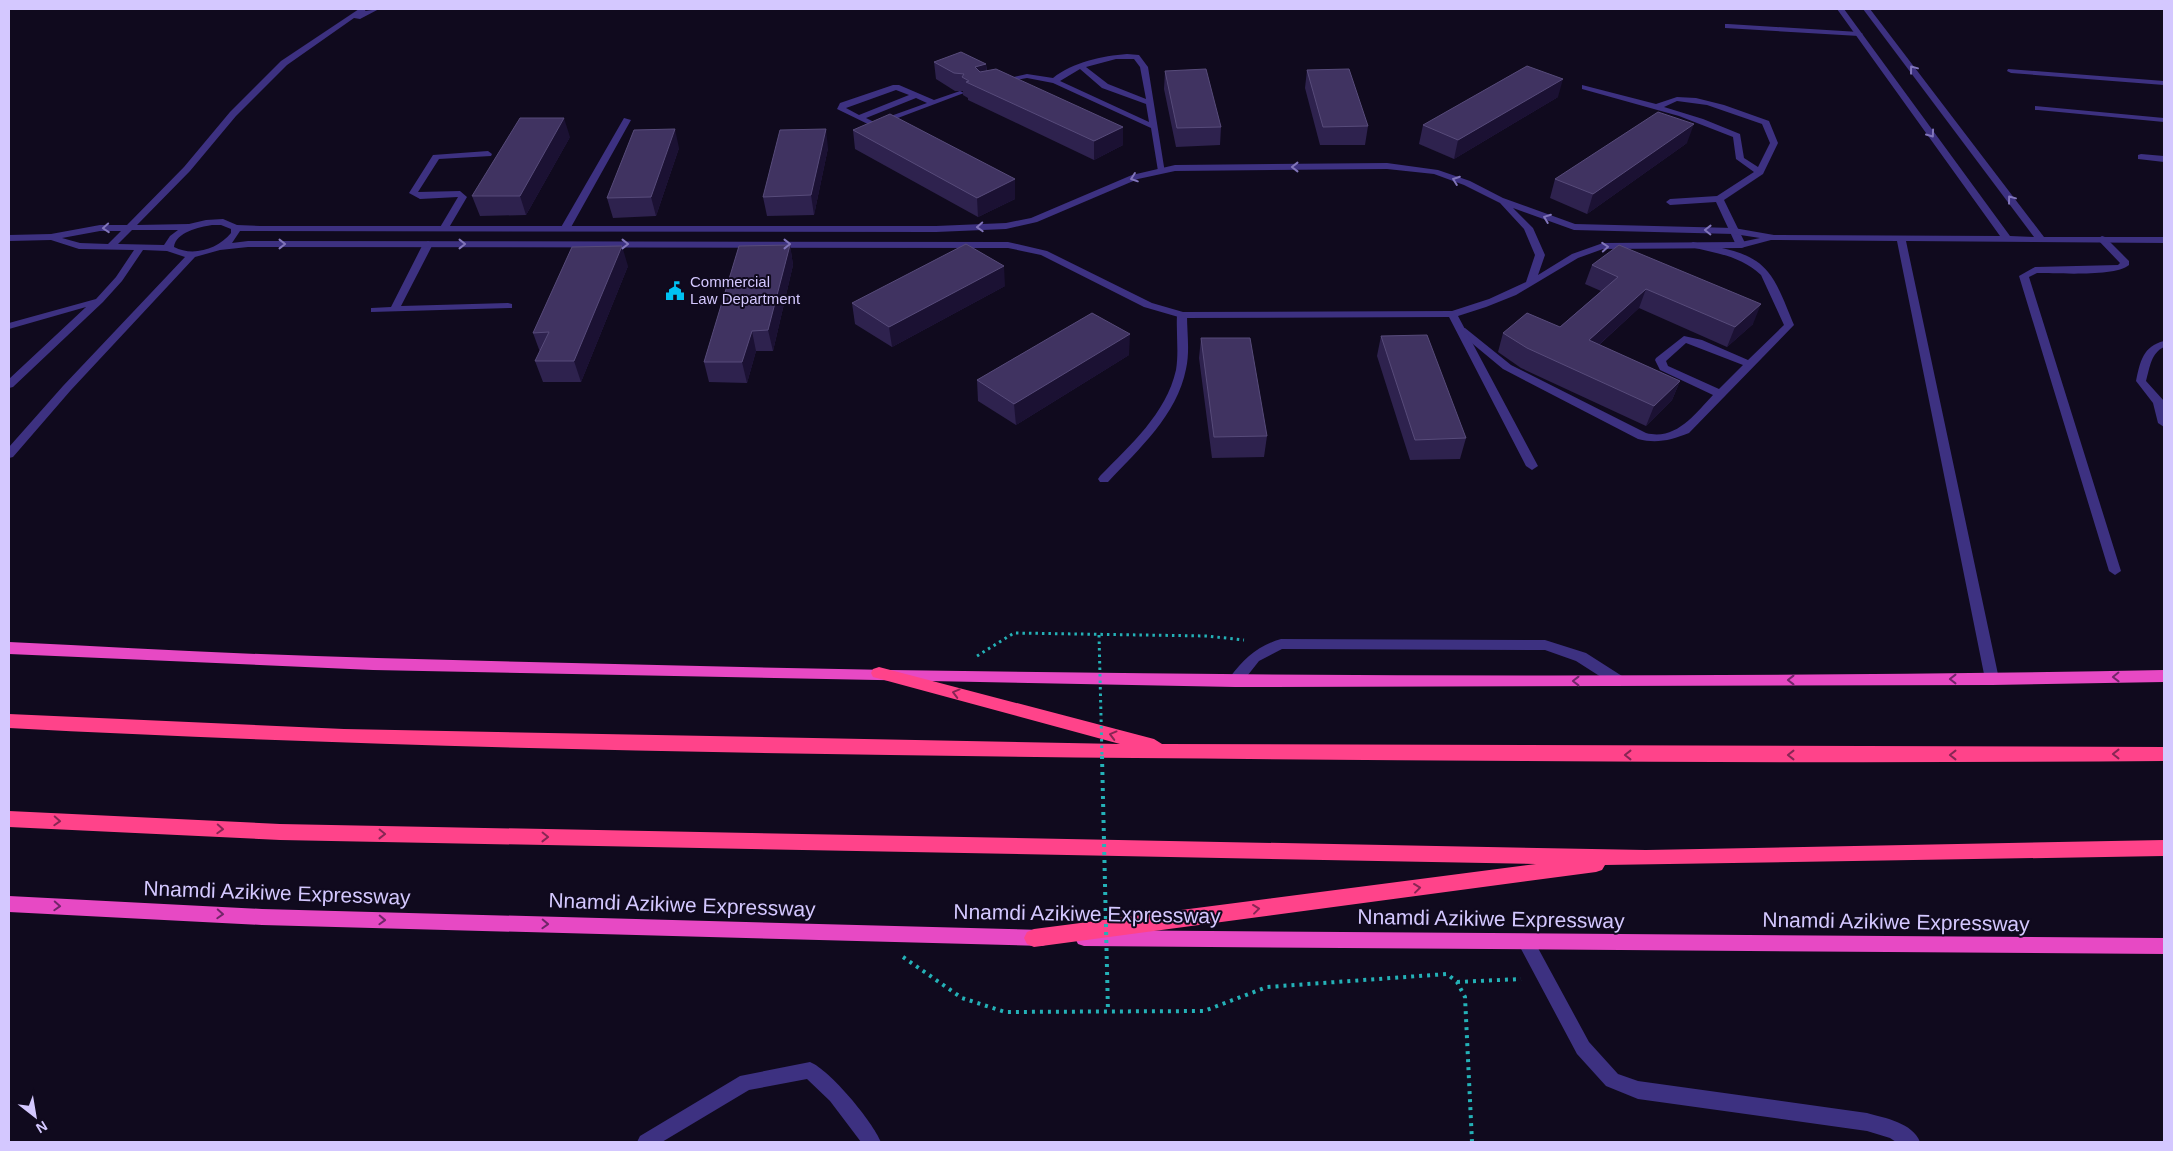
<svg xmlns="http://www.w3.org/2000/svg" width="2173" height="1151" font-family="Arial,sans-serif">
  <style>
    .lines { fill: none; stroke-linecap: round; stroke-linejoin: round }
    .path-far1 { stroke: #24b1b7; stroke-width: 3; stroke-dasharray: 2.5 4; stroke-linecap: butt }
    .path { stroke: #24b1b7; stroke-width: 4; stroke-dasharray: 3 5; stroke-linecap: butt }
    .service { fill: #3d3181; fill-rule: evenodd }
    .minor { fill: #3d3181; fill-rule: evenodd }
    .trunk { fill: #e749c4; fill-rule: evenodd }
    .motorway { fill: #ff438a; fill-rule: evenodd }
    .path-bridge-far1 { stroke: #24b1b7; stroke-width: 3; stroke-dasharray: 2.5 4; stroke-linecap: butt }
    .path-bridge { stroke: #24b1b7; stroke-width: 4; stroke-dasharray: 3 5; stroke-linecap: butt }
    .wall { fill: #2e224e }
    .shaded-wall { fill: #1b1133 }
    .building { fill: #403361; stroke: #574b7a }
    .oneway { stroke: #8175ba }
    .oneway2 { stroke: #712669 }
    .oneway3 { stroke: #882654 }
    .labels { text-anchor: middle; stroke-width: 4; stroke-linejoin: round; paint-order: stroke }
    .far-poi-label { font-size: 15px; fill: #d4c8ff; stroke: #100a1e; text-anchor: start }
    .near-street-label { font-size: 21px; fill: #d4c8ff; stroke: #100a1e }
  </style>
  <rect width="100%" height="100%" fill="#100a1e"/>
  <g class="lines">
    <path class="path-far1" d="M977 656 1014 633 1207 636 1244 640"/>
    <path class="path" d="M903 957 962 998 1005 1012 1204 1011 1267 987 1447 974 1457 982 1465 997 1472 1142
      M1457 982 1521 979"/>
    <path class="service" d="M1728 24 1859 32 1863 34 1859 36 1725 28V24Z
      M1127 54 1139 55 1148 67 1165 173 1158 171 1151 128 1053 83 1027 78 1000 83 996 81 1027 74 1053 78C1073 62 1102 56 1127 54ZM1116 59H1134L1140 67 1146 99 1108 84 1086 67ZM1080 69 1102 88 1146 104 1149 122 1060 81Z
      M2008 69 2164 81V85L2011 73 2007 71Z
      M893 85H899L934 100 960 91 964 93 874 127 837 109 840 103ZM896 90 909 95 859 115 846 108ZM916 98 927 103 874 122 866 118Z
      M1582 85 1656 104 1677 97 1696 98 1724 105 1769 121 1778 143 1763 174 1724 200 1746 245 1744 247 1741 248 1736 245 1716 202 1670 205 1666 202 1670 199 1717 196 1754 172 1736 159 1733 137 1679 116 1582 89ZM1677 101 1707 105 1762 124 1770 143 1758 167 1744 158 1740 134 1703 119 1664 107Z
      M2035 106 2164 118V122L2038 110H2035Z
      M624 118 631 120 570 229 568 231H562L560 229Z
      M488 151 492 154 491 156 439 159 418 192 460 191 467 197 447 231H441L439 229 458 197 420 199 409 193 433 155Z
      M2141 154 2164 156V162L2138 159V155Z
      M2102 236 2105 237 2129 261V265C2115 277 2057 273 2037 273L2029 277 2121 571 2115 575 2109 571 2019 276 2035 267 2118 265 2120 263 2097 239Z
      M428 241 433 244 401 306 508 303 512 304V308L371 312V308L391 307 423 244Z
      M1693 242C1718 248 1751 250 1768 272 1779 285 1787 309 1794 325L1689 433C1671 440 1657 444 1638 439L1503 369 1456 330 1457 328H1465L1511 365 1646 433C1676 441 1695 414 1713 395L1660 370 1655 360 1656 358 1684 336 1702 340 1748 360 1784 325 1761 275C1741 256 1716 253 1690 247L1688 245ZM1686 343 1743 365 1719 389 1668 366 1666 361Z
      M1182 312 1187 315C1187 333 1190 351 1186 369 1177 415 1139 449 1108 482H1100L1098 479 1100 476C1130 445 1166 414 1176 370 1179 352 1176 333 1177 315Z
      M2164 341V347C2151 353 2150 367 2146 381L2164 401V427L2158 423 2153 403 2136 381C2140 362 2143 346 2164 341Z
      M1281 639 1545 640 1586 653 1622 676 1624 680 1622 684H1612L1576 661 1545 650 1282 649 1259 661 1240 685H1230L1228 681 1230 677C1245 658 1257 646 1281 639Z
      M1526 935 1532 937 1589 1042 1618 1074 1638 1081 1867 1113C1885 1118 1913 1123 1920 1142H1896L1890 1138 1867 1131 1638 1099 1606 1086 1577 1054 1520 947 1518 942 1520 937Z"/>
    <path class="minor" d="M359 9H366L365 11 379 9 360 19 354 18 287 65 236 116 190 171 137 225 189 224 206 220 223 219 237 225 260 226H936L1006 223 1031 218 1132 175 1175 165 1387 163 1438 170 1470 181 1503 198 1575 224 1734 228 1774 235 2000 236 1837 9H1844L2010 236 2034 237 1863 9H1870L2044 237H2164V243L1906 241 1999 679 1997 683H1987L1985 679 1897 241 1771 240 1741 248 1603 249 1578 258 1516 295 1486 307 1458 316 1538 466 1532 470 1526 466 1449 317 1182 318 1144 307 1041 255 1008 248 248 247 220 250 195 257 71 390 13 457 9 458V447L63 386 185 257 167 251 143 250 122 281 103 302 13 387 9 388V379L86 307 9 329V323L96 299 116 277 134 250 79 249 51 240 9 241V235L51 234 100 225H127L184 167 230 112 281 61ZM1387 169 1434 174 1464 185 1500 203 1524 229 1535 255 1526 282 1489 299 1452 311 1183 312 1152 303 1047 251 1008 242 248 241 232 243 240 231 936 232 1006 229 1037 222 1138 179 1175 171ZM1513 208 1574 230 1734 234 1760 238 1741 242 1603 243 1572 254 1538 275 1545 255 1533 228ZM212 225H221L231 229V233C218 249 193 257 174 247 176 232 199 227 212 225ZM132 230H178L170 236 164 245 118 244ZM100 231H121L108 244 80 243 62 238Z
      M810 1062C830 1070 873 1122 881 1142H861L830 1101 807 1079 749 1090 662 1142H637L640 1136 740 1076Z"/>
    <path class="trunk" d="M9 642C132 648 254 655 377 658 972 675 1568 681 2164 670V682L1992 685 1235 687 373 670 9 654Z
      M9 896 262 909 1042 930 1048 932 1051 938 1048 944 1042 946 262 925 9 912Z
      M1084 930 2164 938V954L1084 946 1078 944 1075 938 1078 932Z"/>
    <path class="motorway" d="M879 667 1154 739 1162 744 2164 747V761C1821 764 1478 761 1135 758 759 754 384 748 9 728V714L344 729 1120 744 873 677 871 673 873 669Z
      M9 811 280 824 1646 850 2164 840V856L1605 865 1602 870 1596 872 1034 947 1027 944 1024 938 1027 932 1034 929 1536 864 280 840 9 827Z"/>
    <path class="path-bridge-far1" d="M1099 635 1102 757"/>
    <path class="path-bridge" d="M1102 756 1108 1012"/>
  </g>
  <path class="wall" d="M934 62 986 64 987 71 1123 145 1094 160 968 100V98L963 95V91H955L936 79Z
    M1307 70 1368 126 1365 145H1320L1305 88Z
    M1165 71 1221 127 1220 145 1176 147 1164 89Z
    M1558 97 1454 159 1419 144 1423 125Z
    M853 130 1015 199 978 217 855 149Z
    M570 137 526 215 480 216 472 196Z
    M1687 143 1587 214 1550 198 1555 179Z
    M679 148 656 216 613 218 607 198Z
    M828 148 814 215 767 216 763 197Z
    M790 245 793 265 773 351H756L747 383 709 382 704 362Z
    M1592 265 1753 324 1727 347 1639 308 1599 345 1680 381 1672 400 1646 426 1521 368 1498 352 1503 333 1560 327 1601 291 1585 284Z
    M628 266 581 382H543L535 361 540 352 533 333Z
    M1005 286 892 347 855 324 852 303Z
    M1381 336 1466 438 1460 459 1410 460 1377 356Z
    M1201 338 1267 436 1264 457 1212 458 1199 358Z
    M1129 355 1016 425 978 401 977 380Z"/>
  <path class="shaded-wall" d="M986 64 987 82 975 67Z
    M1563 79 1558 97 1454 159 1458 140Z
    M564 118 570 137 526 215 520 196Z
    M1694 124 1687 143 1587 214 1593 194Z
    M1123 127V145L1094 160V141Z
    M675 129 679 148 656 216 651 197Z
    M826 129 828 148 814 215 811 195Z
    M1015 179V199L978 217 977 198Z
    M790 245 793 265 773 351 768 330Z
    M622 246 628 266 581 382 574 361Z
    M1004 266 1005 286 892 347 889 327Z
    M1646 289 1639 308 1582 360 1589 340Z
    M1761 304 1753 324 1727 347 1735 327Z
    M752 331 756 351 747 383 742 362Z
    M1130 334 1129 355 1016 425 1014 404Z
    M1680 381 1672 400 1646 426 1654 406Z"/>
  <path class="building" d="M961 52 986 64 975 67 980 72 996 69 1123 127 1094 141 966 82 969 81 962 77 964 74 954 73 934 62Z
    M1527 66 1563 79 1458 140 1423 125Z
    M1206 69 1221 127 1177 128 1165 71Z
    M1349 69 1368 126 1323 127 1307 70Z
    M1658 112 1694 124 1593 194 1555 179Z
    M890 114 1015 179 977 198 853 130Z
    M520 118H564L520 196H472Z
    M675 129 651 197 607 198 634 130Z
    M826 129 811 195 763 197 780 130Z
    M966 244 1004 266 889 327 852 303Z
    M790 245 768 330 752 331 742 362H704L739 246Z
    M1619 245 1761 304 1735 327 1646 289 1589 340 1680 381 1654 406 1527 348 1503 333 1527 313 1560 327 1618 277 1592 265Z
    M622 246 574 361H535L549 332 533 333 572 247Z
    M1092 313 1130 334 1014 404 977 380Z
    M1427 335 1466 438 1415 440 1381 336Z
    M1201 338H1250L1267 436 1214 437Z"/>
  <defs><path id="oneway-chevron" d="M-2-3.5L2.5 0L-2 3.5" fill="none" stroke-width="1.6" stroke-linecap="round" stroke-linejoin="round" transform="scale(1.25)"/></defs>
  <g class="oneway">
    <use href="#oneway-chevron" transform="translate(1913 69) rotate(-127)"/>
    <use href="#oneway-chevron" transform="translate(1931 134) rotate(54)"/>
    <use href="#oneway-chevron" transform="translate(1295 167) rotate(180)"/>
    <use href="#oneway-chevron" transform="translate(1134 178) rotate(161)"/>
    <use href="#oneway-chevron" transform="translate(1456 180) rotate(-160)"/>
    <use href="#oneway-chevron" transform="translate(2011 199) rotate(-127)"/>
    <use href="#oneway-chevron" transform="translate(1547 218) rotate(-159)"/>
    <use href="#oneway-chevron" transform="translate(980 227) rotate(177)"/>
    <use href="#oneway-chevron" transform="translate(106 228) rotate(176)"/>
    <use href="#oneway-chevron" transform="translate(1708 230) rotate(-179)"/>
    <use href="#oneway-chevron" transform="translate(282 244)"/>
    <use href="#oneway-chevron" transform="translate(462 244)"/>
    <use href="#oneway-chevron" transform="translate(625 244)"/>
    <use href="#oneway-chevron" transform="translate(787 244)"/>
    <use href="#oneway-chevron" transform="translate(1605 247) rotate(-4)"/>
  </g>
  <g class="oneway2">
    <use href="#oneway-chevron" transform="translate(2116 677) rotate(179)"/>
    <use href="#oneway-chevron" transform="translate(1953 679) rotate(180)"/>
    <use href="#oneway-chevron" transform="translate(1791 680) rotate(180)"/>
    <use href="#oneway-chevron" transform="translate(1576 681) rotate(180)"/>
    <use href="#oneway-chevron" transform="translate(57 906) rotate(3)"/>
    <use href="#oneway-chevron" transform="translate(220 914) rotate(3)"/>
    <use href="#oneway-chevron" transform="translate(382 920) rotate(2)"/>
    <use href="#oneway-chevron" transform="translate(545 924) rotate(2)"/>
  </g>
  <g class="oneway3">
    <use href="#oneway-chevron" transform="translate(956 693) rotate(-165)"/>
    <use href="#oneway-chevron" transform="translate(1113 735) rotate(-165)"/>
    <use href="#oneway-chevron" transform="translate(2116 754) rotate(180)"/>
    <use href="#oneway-chevron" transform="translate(1628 755) rotate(-180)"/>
    <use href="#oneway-chevron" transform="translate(1791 755) rotate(180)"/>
    <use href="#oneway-chevron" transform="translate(1953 755) rotate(180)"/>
    <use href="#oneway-chevron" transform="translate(57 821) rotate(3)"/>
    <use href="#oneway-chevron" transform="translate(220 829) rotate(3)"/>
    <use href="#oneway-chevron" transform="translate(382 834) rotate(1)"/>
    <use href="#oneway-chevron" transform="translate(545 837) rotate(1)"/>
    <use href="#oneway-chevron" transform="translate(1417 888) rotate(-7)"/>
    <use href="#oneway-chevron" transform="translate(1256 909) rotate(-7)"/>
  </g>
  <defs>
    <g id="civic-bare" transform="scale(1.5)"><path d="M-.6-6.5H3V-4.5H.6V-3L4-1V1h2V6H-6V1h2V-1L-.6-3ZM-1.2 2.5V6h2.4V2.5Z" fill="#00c2f3" stroke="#100a1e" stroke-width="2.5" paint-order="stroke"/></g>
  </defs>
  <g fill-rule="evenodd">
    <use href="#civic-bare" x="675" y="291"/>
  </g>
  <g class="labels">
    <g class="far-poi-label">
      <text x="690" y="287">Commercial<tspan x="690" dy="17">Law Department</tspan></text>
    </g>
    <g class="near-street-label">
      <text transform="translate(277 893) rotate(2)" y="7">Nnamdi Azikiwe Expressway</text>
      <text transform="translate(682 905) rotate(2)" y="7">Nnamdi Azikiwe Expressway</text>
      <text transform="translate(1087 914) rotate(1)" y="7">Nnamdi Azikiwe Expressway</text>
      <text transform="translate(1491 919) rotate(1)" y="7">Nnamdi Azikiwe Expressway</text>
      <text transform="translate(1896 922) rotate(1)" y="7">Nnamdi Azikiwe Expressway</text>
    </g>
  </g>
  <rect width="2173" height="1151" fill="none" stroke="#d4c8ff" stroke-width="20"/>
  <g transform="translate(35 1116) rotate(149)" stroke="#100a1e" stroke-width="4" paint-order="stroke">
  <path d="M0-4L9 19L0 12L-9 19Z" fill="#d4c8ff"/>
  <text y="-8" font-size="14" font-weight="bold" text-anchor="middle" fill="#d4c8ff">N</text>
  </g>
</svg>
